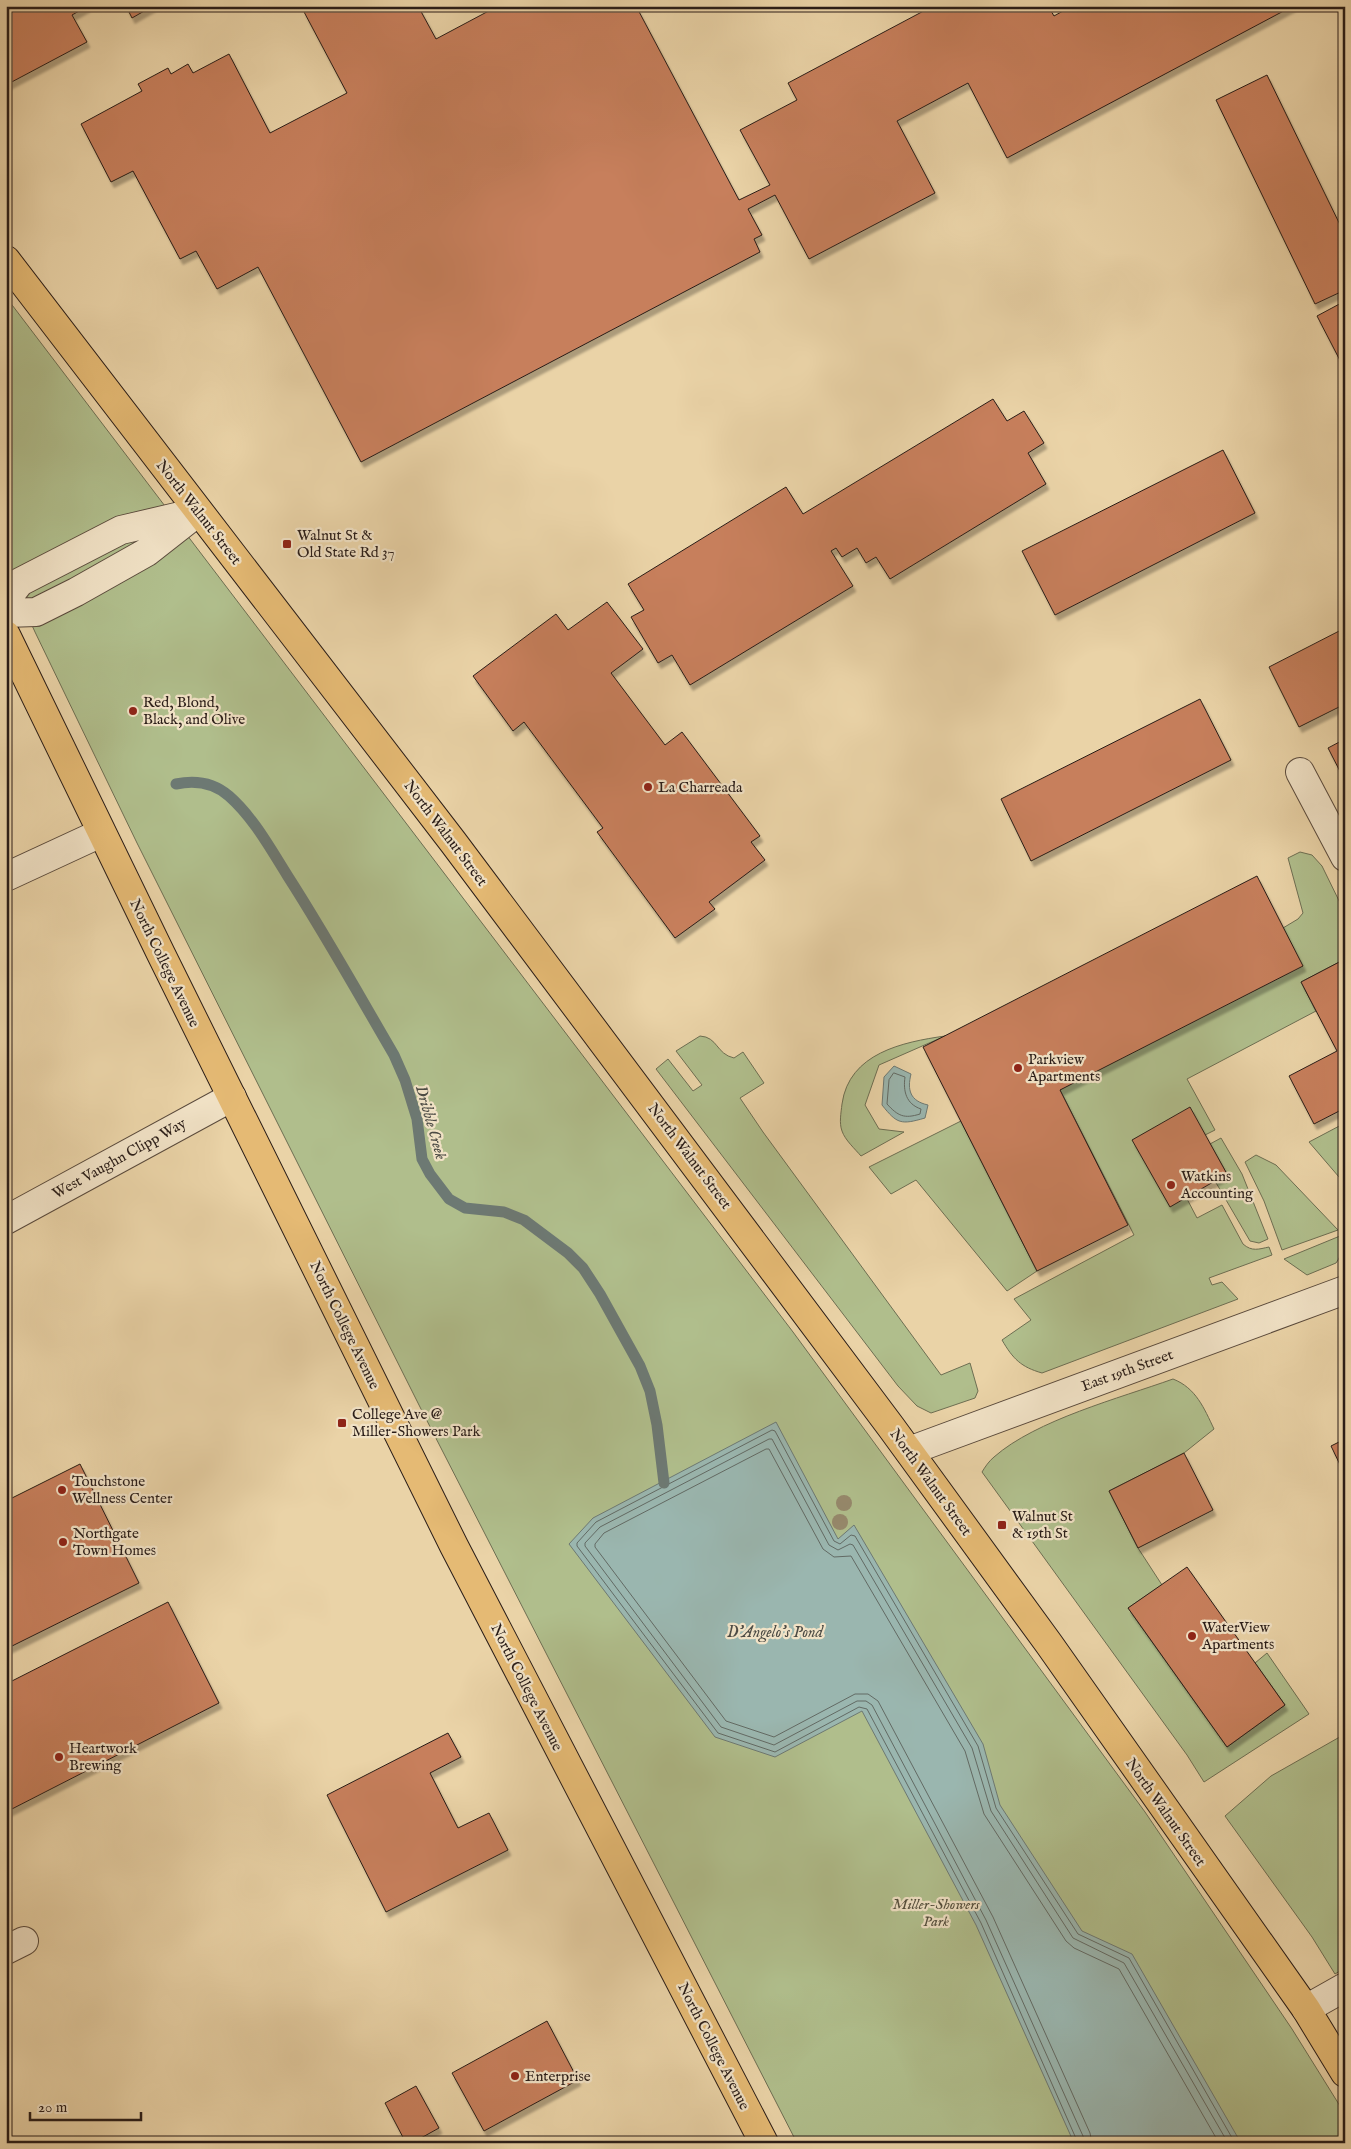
<svg xmlns="http://www.w3.org/2000/svg" width="1351" height="2149" font-family="'IM FELL English',serif">
  <style>
    .green { fill: #b0be8c; stroke: #6d6e52 }
    .water { fill: #9ab6af; stroke: #6d7973 }
    .lines { fill: none; stroke-linecap: round; stroke-linejoin: round }
    .shore { stroke: #626a64; stroke-width: 1 }
    .stream { stroke: #6d7973; stroke-width: 11 }
    .building { fill: #c77f5b; stroke: #2a1d18; filter: url(#shadow) }
    .minor-casing { stroke: #5a4a3c; stroke-width: 30 }
    .major-casing { stroke: #2a1d18; stroke-width: 30 }
    .minor { stroke: #f1e2c6; stroke-width: 28 }
    .major { stroke: #e5ba74; stroke-width: 28 }
    .tree { fill: #96896c }
    .poi-dot { fill: #8f2418; stroke: #f1e2c6; stroke-width: 2 }
    .labels { text-anchor: middle; stroke-width: 4.5; stroke-linejoin: round; paint-order: stroke }
    .street-label { font-size: 15px; fill: #2a1d18; stroke: #f1e2c6 }
    .poi-label { font-size: 15px; fill: #2a1d18; stroke: #f1e2c6; text-anchor: start }
    .park-label { font-size: 15px; font-style: italic; fill: #524d3b; stroke: #f1e2c6 }
    .water-label { font-size: 16px; font-style: italic; fill: #4c4b45; stroke: #f1e2c6 }
  </style>
  <defs>
    <filter id="shadow"><feDropShadow dx="3" dy="5.5" stdDeviation="1" flood-color="#0004"/></filter>
  </defs>
  <rect width="100%" height="100%" fill="#ead3a7"/>
  <filter id="stains"><feTurbulence type="fractalNoise" baseFrequency=".004" numOctaves="4"/><feColorMatrix values="0 0 0 0 .2 0 0 0 0 .09 0 0 0 0 .02 0 0 0 .5 -.17"/></filter>
  <radialGradient id="worn" r=".72"><stop offset=".6" stop-color="#630" stop-opacity="0"/><stop offset="1" stop-color="#630" stop-opacity=".3"/></radialGradient>
  <path class="green" d="M6 297 793 1332 1145 1812 1292 2029 1345 2114V2143H797L422 1411 137 843 35 632 6 568Z
    M1300 852 1312 855 1322 866 1345 913V959L1301 982 1316 1011 1187 1079 1215 1130 1205 1135 1133 1140 1170 1206 1186 1197 1197 1218 1222 1205 1243 1244C1252 1252 1259 1249 1269 1247L1272 1255 1209 1278 1212 1285 1222 1282 1238 1299 1042 1373C1021 1367 1013 1359 1002 1340L1031 1320 1014 1299 1134 1235 1060 1090 1283 928 1298 919 1303 913 1288 858Z
    M700 1036C718 1037 716 1054 734 1058L743 1052 764 1083 740 1098 763 1132 941 1375 970 1363 978 1391 975 1398 931 1413 917 1406 898 1386 656 1069 668 1059 693 1091 702 1085 676 1051Z
    M945 1036 879 1065 865 1105 879 1129 904 1132 861 1156C855 1149 845 1140 842 1131 839 1123 841 1113 842 1104 849 1053 903 1042 945 1036Z
    M961 1121 1037 1271 1007 1291 916 1180 891 1194 869 1167Z
    M1345 1123V1184L1309 1142Z
    M1221 1138 1242 1174 1268 1239 1259 1243 1250 1241 1215 1181 1227 1174 1210 1144Z
    M1256 1155 1276 1165 1338 1230 1282 1250 1264 1201 1245 1162Z
    M1340 1236C1344 1245 1342 1255 1336 1263L1307 1275 1284 1259Z
    M1173 1379C1196 1388 1204 1408 1214 1429L1184 1453 1109 1491 1138 1548 1162 1585 1128 1608 1227 1747 1285 1705 1255 1663 1267 1653 1309 1714 1204 1782 1187 1755 982 1472C985 1467 989 1461 994 1457 1036 1420 1120 1398 1173 1379Z
    M1345 1734V1968L1335 1974 1312 1937 1225 1816 1271 1776Z"/>
  <path class="water" d="M894 1066 911 1074C907 1090 910 1101 928 1105L925 1118C901 1125 897 1124 882 1105L884 1077Z
    M776 1422 838 1539 854 1525 983 1744 1000 1805 1082 1931 1132 1954 1241 2143H1074L976 1925 862 1711 775 1757 715 1737 569 1544 593 1518Z"/>
  <g class="lines">
    <path class="shore" d="M894 1073 905 1077C903 1091 906 1104 921 1109L920 1114C904 1119 898 1116 887 1104L889 1080Z
      M1078 2143 981 1923 867 1709 859 1707 775 1752 718 1733 577 1546V1543L596 1522 772 1430 775 1431 834 1541 840 1544 851 1535 855 1536 978 1746 996 1808 1078 1934 1129 1958 1235 2143
      M1084 2143 1083 2136 986 1920 872 1705 866 1701H857L774 1745 721 1727 585 1546V1543L600 1527 769 1439H772L829 1545 838 1550 850 1544 853 1545 972 1748 991 1811 1073 1938 1124 1963 1228 2143
      M1092 2143 1090 2133 993 1917 878 1701 868 1694H855L774 1737 726 1721 595 1547V1544L604 1533 766 1449H769L823 1549 834 1557 851 1556 965 1751 984 1814 1066 1941 1074 1948 1119 1969 1219 2143"/>
    <path class="stream" d="M176 784C195 780 214 783 229 796 253 817 270 848 287 875 325 934 359 995 394 1055L405 1080 417 1119 422 1159 430 1174 449 1199 465 1208 504 1212 524 1220 568 1253 583 1268 600 1294 640 1366 650 1391 657 1425 664 1483"/>
  </g>
  <path class="building" d="M6 6H88L72 15 87 42 6 85Z
    M126 6H153L132 18Z
    M309 6H418L436 39 498 6H636L739 200 770 185 740 130 797 100 788 83 933 6H1048L1054 16 1072 6H1293L1007 158 968 83 897 121 935 193 809 259 775 195 748 209 762 235 754 239 760 252 361 462 258 267 217 289 196 251 180 259 133 171 111 182 81 124 142 91 138 84 168 68 171 74 188 64 193 73 229 54 270 133 347 93 303 10Z
    M1267 75 1345 235V290L1315 304 1216 100Z
    M1345 301V370L1317 316Z
    M993 399 1007 421 1024 411 1044 443 1028 453 1046 484 890 579 876 557 866 563 857 548 842 557 836 548 831 551 853 586 690 685 672 655 658 663 631 617 644 610 628 584 786 487 803 514Z
    M1223 450 1255 513 1055 615 1022 551Z
    M607 602 643 649 611 673 665 745 682 732 760 836 751 842 765 860 709 902 715 909 675 938 597 832 603 828 524 722 513 731 473 676 556 614 568 630Z
    M1345 628V704L1299 727 1269 667Z
    M1200 699 1231 760 1031 861 1001 799Z
    M1345 739V781L1328 748Z
    M1257 876 1303 966 1060 1090 1128 1225 1037 1271 923 1047Z
    M1345 959V1108L1314 1124 1289 1076 1337 1051 1301 982Z
    M1190 1107 1227 1174 1170 1207 1132 1140Z
    M1345 1439V1475L1331 1446Z
    M1184 1453 1213 1510 1138 1548 1109 1491Z
    M80 1464 139 1583 6 1649V1501Z
    M1187 1567 1285 1705 1227 1747 1128 1608Z
    M168 1602 219 1703 6 1812V1684Z
    M448 1733 461 1757 430 1773 458 1828 489 1813 508 1850 386 1912 327 1795Z
    M547 2021 578 2080 484 2131 452 2073Z
    M416 2086 439 2128 412 2143H406L385 2103Z"/>
  <g class="lines">
    <g class="minor-casing">
      <path id="minor" d="M6 600 20 582 121 530 189 514
        M6 613 36 612 76 592 147 552 198 512
        M1300 772 1345 857
        M6 877 101 833
        M6 1220 232 1097
        M909 1451 1345 1290
        M6 1950 24 1941
        M1306 2009 1345 1987"/>
    </g>
    <g class="major-casing">
      <path id="major" d="M6 260 453 842 891 1427 1049 1644 1306 2009 1345 2073
        M6 635 161 954 454 1546 764 2143"/>
    </g>
    <use href="#minor" class="minor"/>
    <use href="#major" class="major"/>
  </g>
  <g class="tree">
    <circle cx="844" cy="1503" r="8"/>
    <circle cx="840" cy="1522" r="8"/>
  </g>
  <g class="poi-dot">
    <rect x="282" y="539" width="10" height="10" rx="2.5"/>
    <circle cx="133" cy="711" r="5"/>
    <circle cx="648" cy="787" r="5"/>
    <circle cx="1018" cy="1068" r="5"/>
    <circle cx="1171" cy="1185" r="5"/>
    <rect x="337" y="1418" width="10" height="10" rx="2.5"/>
    <circle cx="62" cy="1490" r="5"/>
    <rect x="997" y="1520" width="10" height="10" rx="2.5"/>
    <circle cx="63" cy="1542" r="5"/>
    <circle cx="1192" cy="1636" r="5"/>
    <circle cx="59" cy="1757" r="5"/>
    <circle cx="515" cy="2076" r="5"/>
  </g>
  <g class="labels">
    <g class="street-label">
      <text transform="translate(199 512) rotate(52)" y="5">North Walnut Street</text>
      <text transform="translate(446 833) rotate(53)" y="5">North Walnut Street</text>
      <text transform="translate(165 963) rotate(64)" y="5">North College Avenue</text>
      <text transform="translate(690 1156) rotate(53)" y="5">North Walnut Street</text>
      <text transform="translate(119 1158) rotate(-29)" y="5">West Vaughn Clipp Way</text>
      <text transform="translate(345 1325) rotate(64)" y="5">North College Avenue</text>
      <text transform="translate(1127 1370) rotate(-20)" y="5">East 19th Street</text>
      <text transform="translate(931 1482) rotate(54)" y="5">North Walnut Street</text>
      <text transform="translate(527 1687) rotate(63)" y="5">North College Avenue</text>
      <text transform="translate(1166 1812) rotate(55)" y="5">North Walnut Street</text>
      <text transform="translate(714 2046) rotate(63)" y="5">North College Avenue</text>
    </g>
    <g class="poi-label">
      <text x="297" y="540">Walnut St &amp;<tspan x="297" dy="17">Old State Rd 37</tspan></text>
      <text x="143" y="707">Red, Blond,<tspan x="143" dy="17">Black, and Olive</tspan></text>
      <text x="658" y="792">La Charreada</text>
      <text x="1028" y="1064">Parkview<tspan x="1028" dy="17">Apartments</tspan></text>
      <text x="1181" y="1181">Watkins<tspan x="1181" dy="17">Accounting</tspan></text>
      <text x="352" y="1419">College Ave @<tspan x="352" dy="17">Miller-Showers Park</tspan></text>
      <text x="72" y="1486">Touchstone<tspan x="72" dy="17">Wellness Center</tspan></text>
      <text x="1012" y="1521">Walnut St<tspan x="1012" dy="17">&amp; 19th St</tspan></text>
      <text x="73" y="1538">Northgate<tspan x="73" dy="17">Town Homes</tspan></text>
      <text x="1202" y="1632">WaterView<tspan x="1202" dy="17">Apartments</tspan></text>
      <text x="69" y="1753">Heartwork<tspan x="69" dy="17">Brewing</tspan></text>
      <text x="525" y="2081">Enterprise</text>
    </g>
    <g class="park-label">
      <text x="936" y="1909">Miller-Showers<tspan x="936" dy="17">Park</tspan></text>
    </g>
    <g class="water-label">
      <text transform="translate(432 1122) rotate(74)" y="6">Dribble Creek</text>
      <text x="775" y="1637">D'Angelo's Pond</text>
    </g>
  </g>
  <rect width="1351" height="2149" fill="none" stroke="#ead3a7" stroke-width="25"/>
  <rect x="8" y="8" width="1336" height="2134" fill="none" stroke="#2a1d18" stroke-width="2.5"/>
  <rect x="12" y="12" width="1326" height="2124" fill="none" stroke="#2a1d18"/>
  <path d="M30 2112v8h111v-8" fill="none" stroke="#2a1d18" stroke-width="2.5"/>
  <text x="38" y="2112" font-size="15" fill="#2a1d18" stroke="#f1e2c6" stroke-width="4" paint-order="stroke">20 m</text>
  <rect width="100%" height="100%" filter="url(#stains)"/>
  <rect width="100%" height="100%" fill="url(#worn)"/>
</svg>
